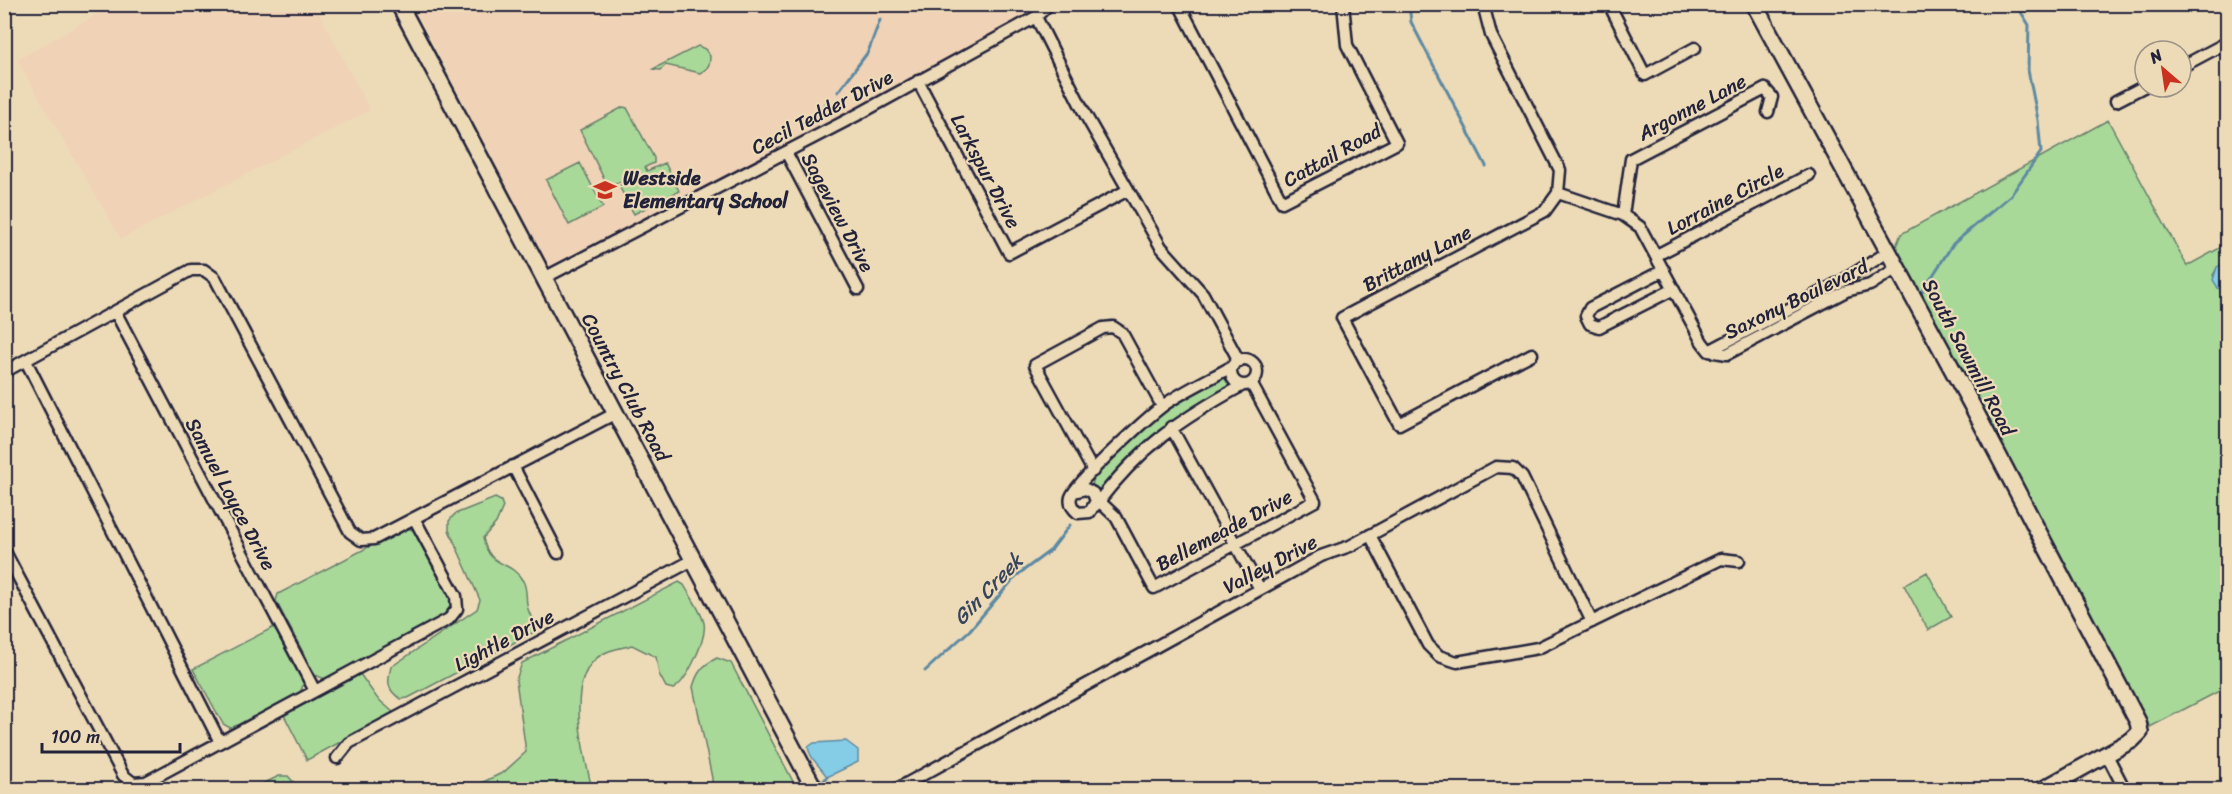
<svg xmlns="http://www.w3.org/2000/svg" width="2232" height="794" font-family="Sriracha,sans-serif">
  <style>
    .built { fill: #f0d2b6 }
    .green { fill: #a9d999; stroke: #667e6a; stroke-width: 1.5 }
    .water { fill: #85cde7; stroke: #5d89a2; stroke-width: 1.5 }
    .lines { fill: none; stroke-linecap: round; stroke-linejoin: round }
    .stream { stroke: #5d89a2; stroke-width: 3 }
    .street-casing { stroke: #22223b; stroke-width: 15 }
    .secondary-casing { stroke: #22223b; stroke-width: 20 }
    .street { stroke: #eddbb8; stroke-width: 10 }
    .secondary { stroke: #eddbb8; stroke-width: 15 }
    .labels { text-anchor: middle; stroke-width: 4.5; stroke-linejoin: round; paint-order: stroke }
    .street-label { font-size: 20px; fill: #22223b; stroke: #eddbb8 }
    .poi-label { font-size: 20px; font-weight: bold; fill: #22223b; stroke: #eddbb8; text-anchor: start }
    .water-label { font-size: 21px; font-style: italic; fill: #36445d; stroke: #eddbb8 }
  </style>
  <rect width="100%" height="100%" fill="#eddbb8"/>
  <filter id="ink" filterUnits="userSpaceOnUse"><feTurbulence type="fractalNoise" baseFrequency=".0167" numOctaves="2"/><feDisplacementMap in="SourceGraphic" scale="12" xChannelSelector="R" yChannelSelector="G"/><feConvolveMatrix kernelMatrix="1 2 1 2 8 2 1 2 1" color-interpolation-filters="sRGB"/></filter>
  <g filter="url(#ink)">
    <path class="built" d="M115 4 315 5 370 110 121 239 17 60Z
      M413 5H1040L1015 22 850 113 550 268Z"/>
    <path class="green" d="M698 46 705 49 710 56C710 65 708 69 700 73L666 65 660 70 653 69Z
      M623 107 627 108 654 158V163L645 167 647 171 665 163 679 191 634 214 619 186 633 179 632 176 611 186 607 185 580 130Z
      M2108 120 2187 266 2227 244V262L2217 268 2213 275 2218 288 2228 293 2227 687 2150 727 1894 251 1901 234Z
      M580 163 603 207 569 225 546 180Z
      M1226 376 1231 385 1229 388 1175 419 1144 445 1101 489H1094L1092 485 1094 478 1135 435 1167 408Z
      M495 498 501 501 503 507 496 523 483 538C490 570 509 558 523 581 528 590 525 599 528 609 530 616 535 623 536 631L408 698 401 699C387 691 387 681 391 667L477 609 480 600 449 530V521L455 514Z
      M405 528 413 530 450 598V607L446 614 325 679 315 675 276 601 278 594Z
      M1927 572 1951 617 1928 630 1904 585Z
      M679 582 684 585C690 596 701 610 704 623 707 638 687 682 673 689L666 687 659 674 656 657 632 645C623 648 610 649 601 655 563 678 584 754 592 789H469L504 772 526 752 516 680 522 663Z
      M276 626 305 680 300 693 232 729 223 724 193 669Z
      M717 658 731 663 797 789H712V778L693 687C697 672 703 665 717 658Z
      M360 674 377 698 394 713 307 760 284 715Z
      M279 776H288L300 789H252Z"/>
    <path class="water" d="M2227 262V293L2218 288 2213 280 2217 267Z
      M846 741 858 750V762L827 777C821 766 810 760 808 747L814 743Z"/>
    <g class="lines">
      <path class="stream" d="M1409 4 1411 22 1486 166
        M838 92 868 52 880 20
        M814 114 829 101
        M1919 297 1953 244 2011 195 2041 152 2038 120 2028 70 2029 25 2016 4
        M925 671 970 630 1016 576 1051 550 1070 525
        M820 785 827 777"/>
      <g class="street-casing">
        <path id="street" d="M1179 4 1282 202 1397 143 1347 45 1343 4
          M1483 4 1491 35 1560 170 1558 193 1545 211 1342 318 1399 424 1532 354
          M1609 4 1645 75 1695 48
          M1036 17 1086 116 1161 247 1203 294 1239 361
          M2181 67 2228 42
          M918 81 1009 253 1128 190
          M2116 101 2145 86
          M786 152 858 289
          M1558 193 1623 215 1640 227 1702 342 1709 351
          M1623 215 1631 159 1765 89 1772 97 1768 112
          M1888 252 1842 281 1709 351 1727 354 1846 291 1870 285 1897 268
          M1657 255 1809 175
          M1664 270 1590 308 1586 316 1590 324 1599 327 1674 289
          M544 278 859 114 1036 17 1049 4
          M116 313 315 691
          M1231 372a13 13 0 1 1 26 0a13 13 0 1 1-26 0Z
          M26 361 220 742
          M4 372 191 270H204L215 278 350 532 361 540 374 539 616 413
          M1171 427 1260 589
          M513 466 558 553
          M1093 471 1035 365 1103 328 1113 327 1122 333 1162 406
          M1074 492 1086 489 1093 493 1096 501 1090 512 1078 513C1073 509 1069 504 1071 497 1076 482 1148 417 1164 405 1185 390 1210 379 1233 366
          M1099 501 1116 517 1154 588 1315 501 1251 383
          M1095 506C1140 447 1179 420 1243 385
          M1370 535 1428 645 1439 656 1457 662 1538 648 1721 559 1739 561
          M4 550 123 775 133 783 146 782 449 619 457 609 456 596 414 518
          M2107 755 2125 790
          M337 758 349 743 693 560
          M895 790 1321 556 1350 546 1496 467 1513 468 1522 477 1592 622"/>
      </g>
      <g class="secondary-casing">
        <path id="secondary" d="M399 4 815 790
          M1754 4 1975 411 2138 722 2140 732 2132 740 2042 790"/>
      </g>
      <use href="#street" class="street"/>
      <use href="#secondary" class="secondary"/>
    </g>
  </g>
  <defs>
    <g id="school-bare" transform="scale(1.8)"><path d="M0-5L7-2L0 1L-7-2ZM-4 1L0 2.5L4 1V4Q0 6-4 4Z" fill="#c8321e" stroke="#eddbb8" stroke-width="2.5" paint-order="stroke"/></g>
  </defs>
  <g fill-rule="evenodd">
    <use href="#school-bare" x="605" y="190"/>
  </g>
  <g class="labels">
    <g class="street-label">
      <text transform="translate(1692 107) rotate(-28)" y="7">Argonne Lane</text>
      <text transform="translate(822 112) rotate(-28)" y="7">Cecil Tedder Drive</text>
      <text transform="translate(1332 155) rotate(-29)" y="7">Cattail Road</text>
      <text transform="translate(986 171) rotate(62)" y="7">Larkspur Drive</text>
      <text transform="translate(1725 199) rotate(-28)" y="7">Lorraine Circle</text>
      <text transform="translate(838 212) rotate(62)" y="7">Sageview Drive</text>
      <text transform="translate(1417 258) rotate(-28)" y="7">Brittany Lane</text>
      <text transform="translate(1796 299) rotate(-26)" y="7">Saxony Boulevard</text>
      <text transform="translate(1969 357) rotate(62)" y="7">South Sawmill Road</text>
      <text transform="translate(626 387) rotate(62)" y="7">Country Club Road</text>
      <text transform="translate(231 494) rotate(62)" y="7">Samuel Loyce Drive</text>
      <text transform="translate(1224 530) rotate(-28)" y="7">Bellemeade Drive</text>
      <text transform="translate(1270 564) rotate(-28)" y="7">Valley Drive</text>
      <text transform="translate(504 640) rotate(-28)" y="7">Lightle Drive</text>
    </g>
    <g class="poi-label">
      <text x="623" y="185">Westside<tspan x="623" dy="23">Elementary School</tspan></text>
    </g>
    <g class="water-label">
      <text transform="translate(988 589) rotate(-46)" y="7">Gin Creek</text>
    </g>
  </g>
  <rect width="2232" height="794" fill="none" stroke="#eddbb8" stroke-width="24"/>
  <rect x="12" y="12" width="2208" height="770" fill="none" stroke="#22223b" stroke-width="2" filter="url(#ink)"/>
  <g transform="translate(2163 69) rotate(331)"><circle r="28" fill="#eddbb8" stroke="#9c9186" stroke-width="1.5"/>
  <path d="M0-4.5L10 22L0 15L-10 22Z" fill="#c8321e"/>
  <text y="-9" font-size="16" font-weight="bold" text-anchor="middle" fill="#22223b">N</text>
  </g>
  <path d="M42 743v9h138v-9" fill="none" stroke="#22223b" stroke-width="3"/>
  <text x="51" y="743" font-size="18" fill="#22223b" stroke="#eddbb8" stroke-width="4.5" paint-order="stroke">100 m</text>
</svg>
